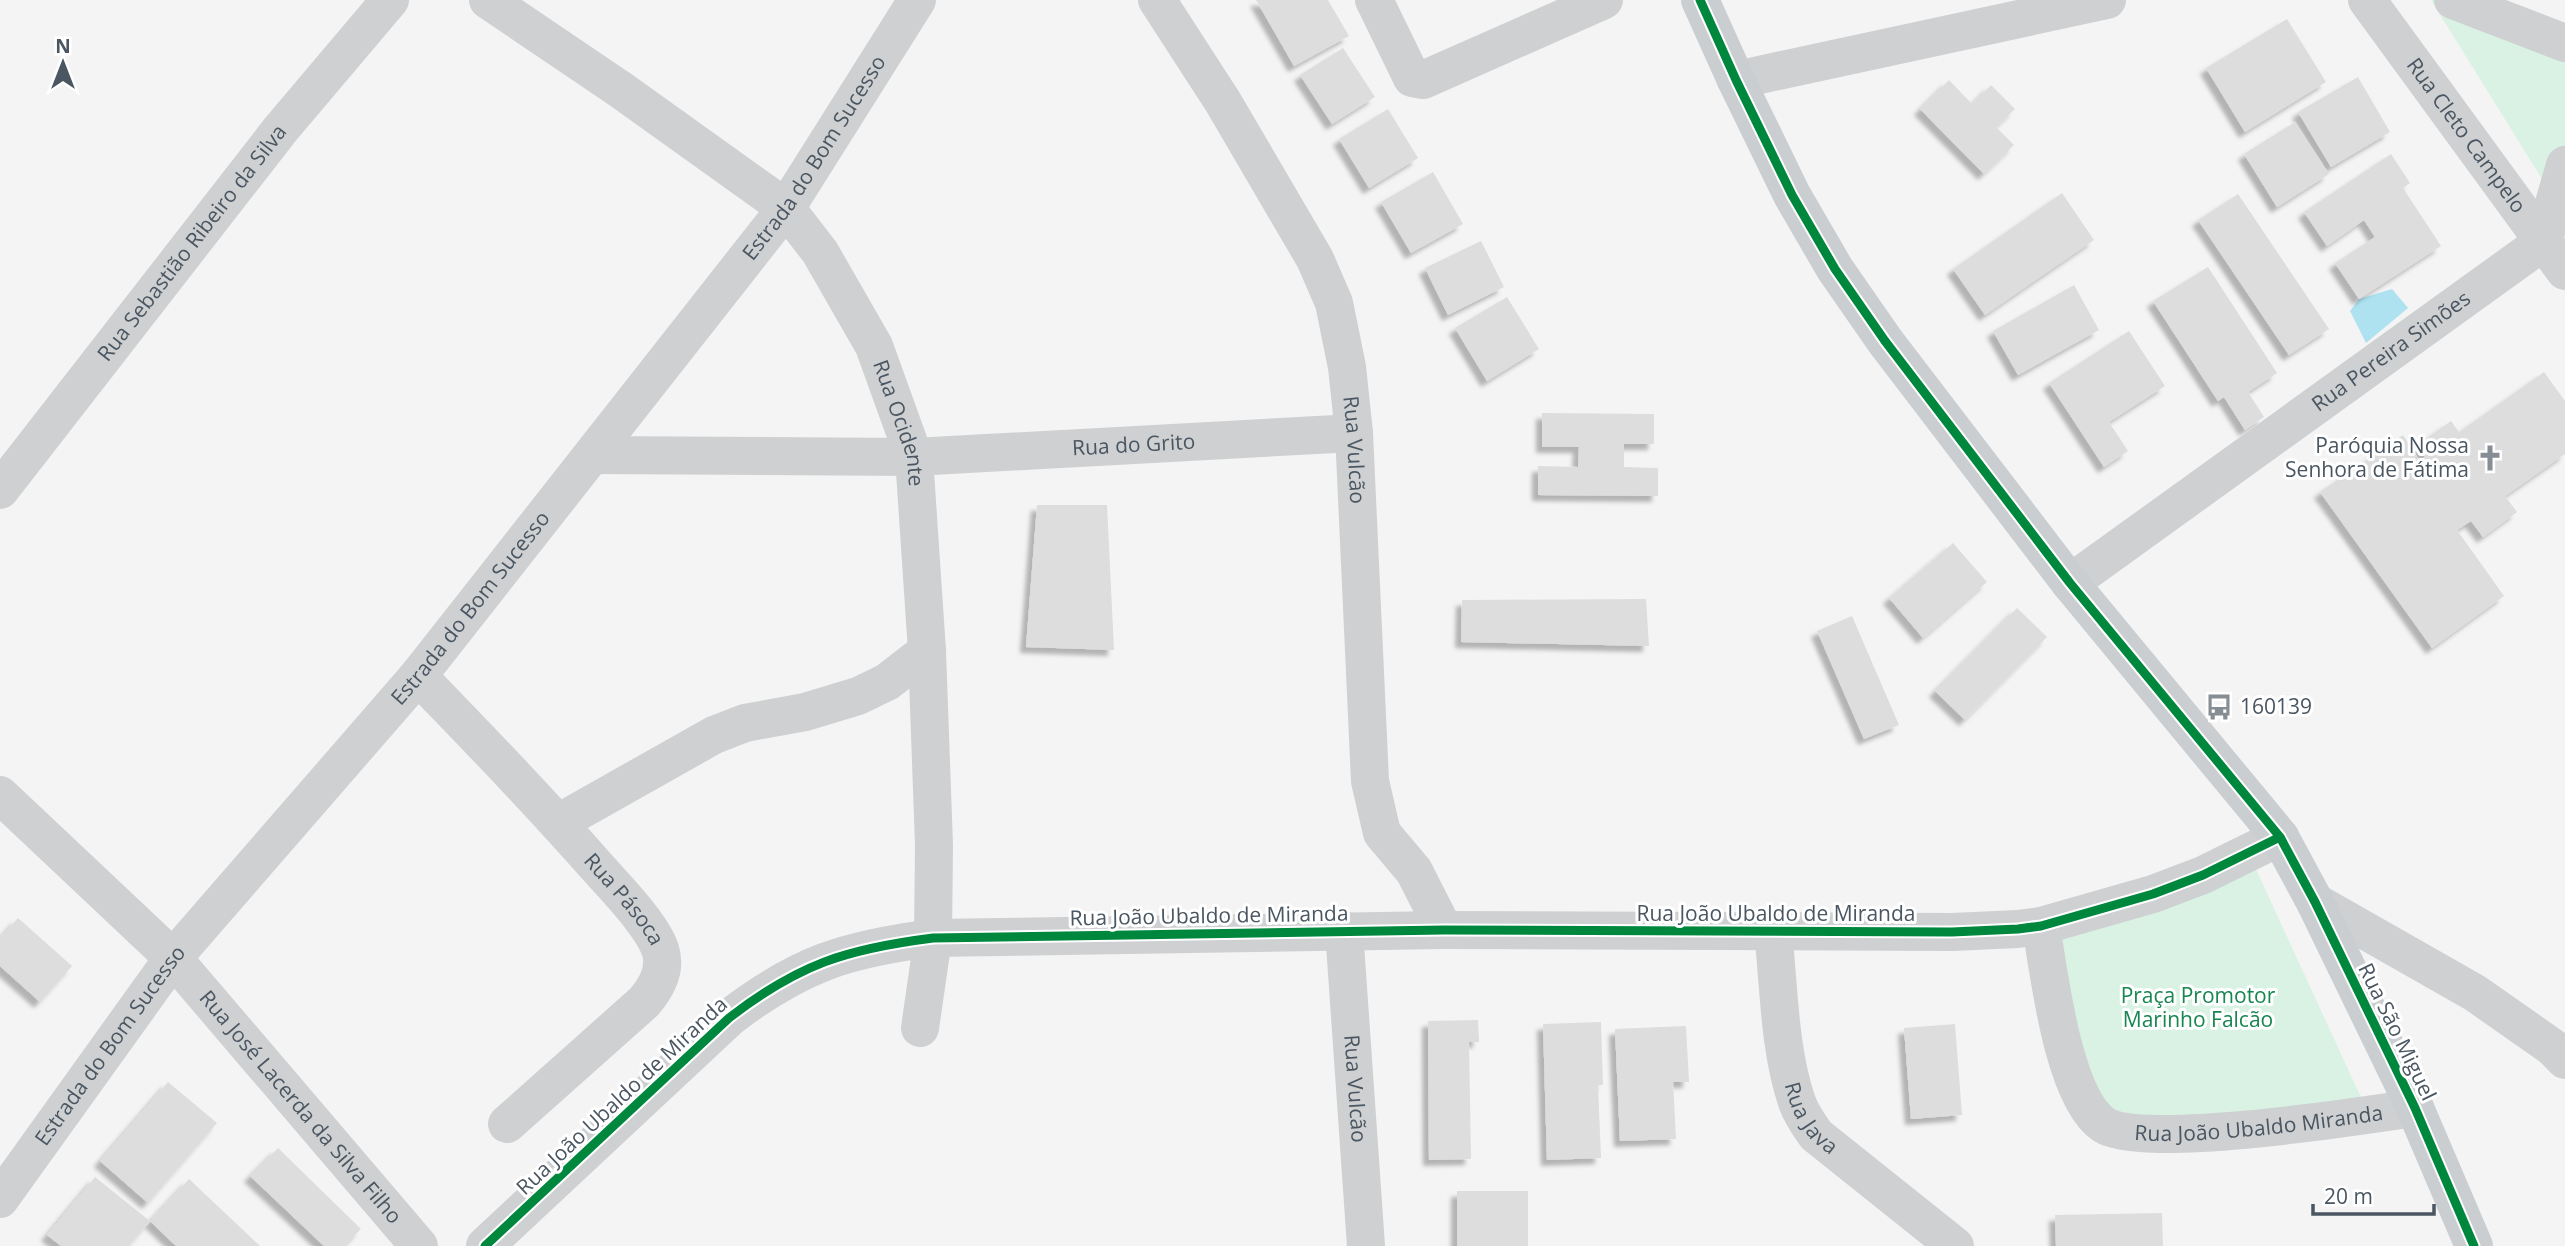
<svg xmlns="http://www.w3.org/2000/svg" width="2565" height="1246" font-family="'Open Sans',sans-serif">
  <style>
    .green { fill: #d9f2e3 }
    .water { fill: #aee2f0 }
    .building { fill: #ddddde; filter: url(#shadow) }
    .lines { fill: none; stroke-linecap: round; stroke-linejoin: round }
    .minor { stroke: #ced0d2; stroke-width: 38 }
    .major { stroke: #caced1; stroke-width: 38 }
    .cycleway-casing { stroke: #fff; stroke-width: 13 }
    .cycleway { stroke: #00873e; stroke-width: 9 }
    .labels { text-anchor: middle; stroke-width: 6; stroke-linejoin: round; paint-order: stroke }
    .street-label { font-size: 21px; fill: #4a5661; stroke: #fff }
    .poi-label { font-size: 21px; fill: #4a5661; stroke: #fff; text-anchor: end }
    .park-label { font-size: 21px; fill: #17864f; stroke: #fff }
  </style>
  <defs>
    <filter id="shadow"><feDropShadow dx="-6" dy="6" stdDeviation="2" flood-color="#0004"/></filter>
  </defs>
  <rect width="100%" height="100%" fill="#f4f4f4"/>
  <path class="green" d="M2431 0H2451L2565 58V157L2552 195Z
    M2254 865 2364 1104 2155 1125 2102 1112 2081 1066 2057 936Z"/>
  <path class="water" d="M2392 289 2408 308 2366 343 2350 311 2359 299Z"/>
  <path class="building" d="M1256 0H1328L1349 36 1294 66Z
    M2287 19 2326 82 2245 132 2206 68Z
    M1343 48 1375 97 1332 124 1300 75Z
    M2358 77 2390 132 2331 167 2298 112Z
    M1949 80 1972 104 1991 85 2015 109 1996 127 2014 145 1984 174 1920 109Z
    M1388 109 1418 158 1369 188 1339 139Z
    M2295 122 2329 174 2277 207 2244 154Z
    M2391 154 2410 183 2403 188 2441 246 2359 299 2335 263 2375 237 2364 220 2327 246 2304 212Z
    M1433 172 1463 224 1411 253 1381 202Z
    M2062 193 2094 240 1985 315 1953 269Z
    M2238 194 2329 329 2289 355 2198 220Z
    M1481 241 1504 287 1448 315 1425 268Z
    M2208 267 2277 373 2248 392 2264 417 2245 430 2224 397 2218 401 2153 301Z
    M2074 285 2099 330 2018 375 1993 331Z
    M1507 297 1539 349 1487 381 1455 328Z
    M2129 331 2165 386 2109 422 2128 451 2104 467 2049 383Z
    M2544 372 2565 401V454L2505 496 2517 512 2483 537 2471 521 2457 530 2504 596 2432 648 2320 492 2403 435 2419 460 2425 457 2417 445 2451 421 2459 432Z
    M1542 413 1654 414V444H1624V467L1658 468V496L1538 495V466L1578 467 1579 447H1542Z
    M1037 505H1107L1114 650 1026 647Z
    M1953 543 1987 582 1923 638 1889 598Z
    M1646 599 1649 646 1461 642 1462 600Z
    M2017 608 2047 637 1965 720 1935 691Z
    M1852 616 1899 725 1864 739 1817 631Z
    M18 918 72 966 40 1002 0 966V938Z
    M1478 1020 1479 1042H1469L1471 1159 1429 1160 1428 1021Z
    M1601 1022 1603 1085H1598L1601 1158 1547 1160 1543 1024Z
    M1955 1024 1962 1115 1911 1119 1904 1028Z
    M1686 1026 1689 1082H1673L1676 1139 1620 1141 1615 1029Z
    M168 1082 217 1123 148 1203 100 1161Z
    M278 1148 361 1229 344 1246H324L250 1176Z
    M95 1177 150 1221 129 1246H61L47 1235Z
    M189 1179 260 1246H176L150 1221Z
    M1457 1191H1528V1246H1457Z
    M2162 1213 2163 1246H2056L2055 1215Z"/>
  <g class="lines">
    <g class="minor">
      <path id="s1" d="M488 0 621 90 786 208 820 252 874 346 914 457 927 651 934 845 933 938 920 1028"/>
      <path id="s2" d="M1157 0 1223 102 1315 259 1334 303 1347 367 1354 433 1370 781 1382 833 1414 871 1444 930"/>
      <path d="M1374 0 1412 78 1423 80 1604 0"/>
      <path id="s3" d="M2367 0 2565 271"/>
      <path d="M2453 0 2565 43"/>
      <path d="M1736 80 2107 0"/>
      <path id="s4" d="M592 455 914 457 1354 433"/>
      <path id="s5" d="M0 490 280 130 390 0"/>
      <path id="s6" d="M2070 583 2543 242 2565 165"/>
      <path id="s7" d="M418 676C479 739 540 802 598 868 616 888 651 924 660 949 667 969 657 987 644 1002L507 1124"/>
      <path id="s8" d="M0 795 173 958 419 1246"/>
      <path d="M558 823 714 735 745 723 805 712 858 696 887 682 927 651"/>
      <path d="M2315 902 2475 993 2552 1047 2565 1060"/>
      <path id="s9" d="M2041 926C2049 973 2063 1098 2104 1125 2144 1150 2361 1116 2415 1108"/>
      <path id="s10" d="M1344 930 1366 1246"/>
      <path id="s11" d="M1773 931C1779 986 1779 1050 1797 1102 1801 1114 1809 1125 1816 1135L1955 1246"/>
      <path id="s12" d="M0 1199 173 958 418 676 786 208 917 0"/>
      <path d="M485 1246 729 1018C799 964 846 949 933 938L1444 930 1952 932 2018 929 2041 926 2153 894 2203 875 2280 837"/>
    </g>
    <path class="major" d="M1700 0 1736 80 1792 195 1835 269 1885 341 2070 583 2280 837 2315 902 2415 1108 2474 1246"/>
    <g class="cycleway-casing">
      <path id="cycleway" d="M1700 0 1736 80 1792 195 1835 269 1885 341 2070 583 2280 837 2315 902 2415 1108 2474 1246
        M485 1246 729 1018C799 964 846 949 933 938L1444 930 1952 932 2018 929 2041 926 2153 894 2203 875 2280 837"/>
    </g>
    <use href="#cycleway" class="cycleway"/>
  </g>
  <defs>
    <g id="church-bare" transform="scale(2.1)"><path d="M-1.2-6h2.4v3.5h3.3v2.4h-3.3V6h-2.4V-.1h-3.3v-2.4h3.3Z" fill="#868d94" stroke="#fff" stroke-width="2.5" paint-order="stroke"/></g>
    <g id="bus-bare" transform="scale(2.1)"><path d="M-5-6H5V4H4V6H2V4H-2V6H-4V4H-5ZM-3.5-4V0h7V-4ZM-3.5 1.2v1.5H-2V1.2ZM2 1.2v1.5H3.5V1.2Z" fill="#868d94" stroke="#fff" stroke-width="2.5" paint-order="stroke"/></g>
  </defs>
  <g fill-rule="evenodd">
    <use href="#church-bare" x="2490" y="458"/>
    <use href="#bus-bare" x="2219" y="707"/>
  </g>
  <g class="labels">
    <g class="street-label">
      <text dy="7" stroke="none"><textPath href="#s3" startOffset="168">Rua Cleto Campelo</textPath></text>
      <text dy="7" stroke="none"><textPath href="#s12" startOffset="1323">Estrada do Bom Sucesso</textPath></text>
      <text dy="7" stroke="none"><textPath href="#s5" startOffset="313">Rua Sebastião Ribeiro da Silva</textPath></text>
      <text dy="7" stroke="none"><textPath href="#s6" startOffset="396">Rua Pereira Simões</textPath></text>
      <text dy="7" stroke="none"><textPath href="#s1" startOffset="609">Rua Ocidente</textPath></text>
      <text dy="7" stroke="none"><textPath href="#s4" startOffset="542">Rua do Grito</textPath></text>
      <text dy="7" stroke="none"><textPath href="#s2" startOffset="500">Rua Vulcão</textPath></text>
      <text dy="7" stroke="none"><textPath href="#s12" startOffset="756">Estrada do Bom Sucesso</textPath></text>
      <text dy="7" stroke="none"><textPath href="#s7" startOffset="304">Rua Pásoca</textPath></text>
      <text x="1776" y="921">Rua João Ubaldo de Miranda</text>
      <text transform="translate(1209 916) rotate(-1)" y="7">Rua João Ubaldo de Miranda</text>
      <text transform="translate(2397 1032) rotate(64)" y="7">Rua São Miguel</text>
      <text dy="7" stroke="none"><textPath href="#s12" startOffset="189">Estrada do Bom Sucesso</textPath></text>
      <text dy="7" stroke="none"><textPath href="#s10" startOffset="159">Rua Vulcão</textPath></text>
      <text transform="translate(622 1096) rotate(-43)" y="7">Rua João Ubaldo de Miranda</text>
      <text dy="7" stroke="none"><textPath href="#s8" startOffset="434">Rua José Lacerda da Silva Filho</textPath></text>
      <text dy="7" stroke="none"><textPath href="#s11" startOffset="194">Rua Java</textPath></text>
      <text dy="7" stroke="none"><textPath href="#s9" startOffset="369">Rua João Ubaldo Miranda</textPath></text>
    </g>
    <g class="poi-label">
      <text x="2469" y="453">Paróquia Nossa<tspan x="2469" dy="24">Senhora de Fátima</tspan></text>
      <text x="2240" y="714" text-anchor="start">160139</text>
    </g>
    <g class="park-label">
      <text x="2198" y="1003">Praça Promotor<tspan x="2198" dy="24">Marinho Falcão</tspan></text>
    </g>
  </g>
  <g transform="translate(63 63)" stroke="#ffffff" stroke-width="5" paint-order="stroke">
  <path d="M0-5L12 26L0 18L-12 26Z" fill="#4a5661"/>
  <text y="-10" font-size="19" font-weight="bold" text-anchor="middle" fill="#4a5661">N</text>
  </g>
  <path d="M2313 1204v10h121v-10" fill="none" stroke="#4a5661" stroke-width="3.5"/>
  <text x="2324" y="1204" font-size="21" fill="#4a5661" stroke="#ffffff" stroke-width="5" paint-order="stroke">20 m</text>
</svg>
